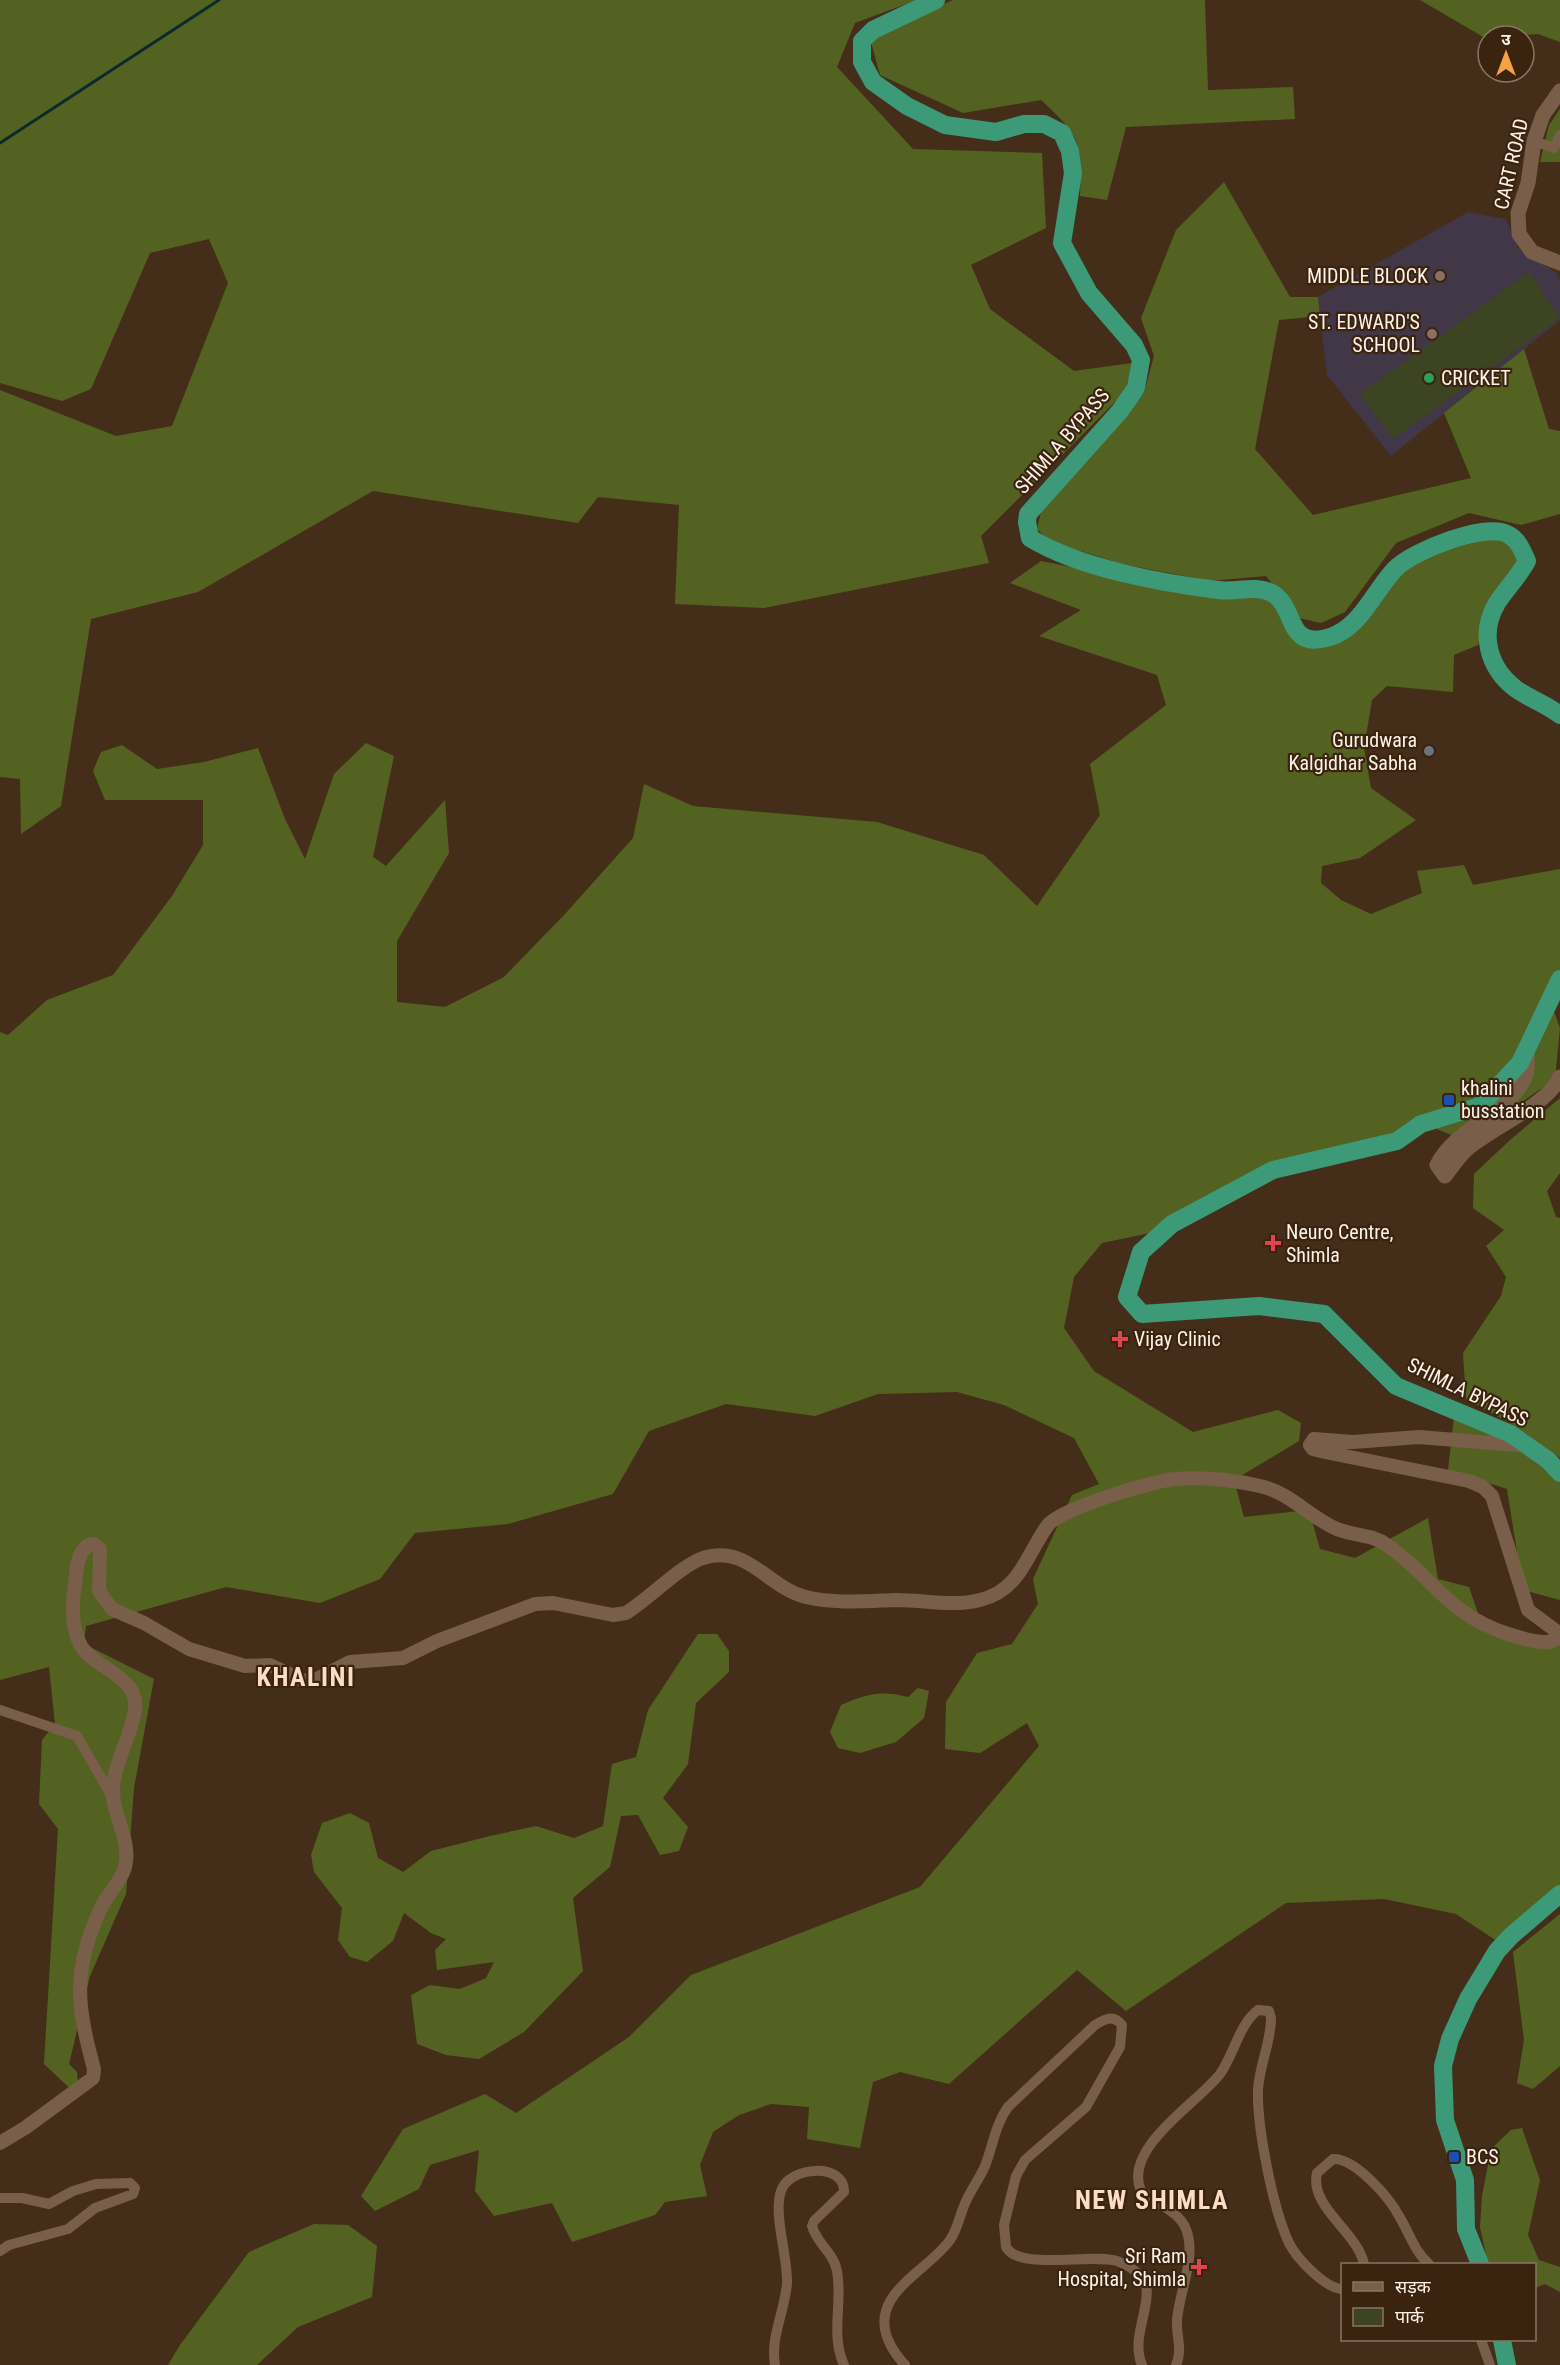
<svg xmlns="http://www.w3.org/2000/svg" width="1560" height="2365" font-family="'Roboto Condensed','Noto Sans Devanagari',sans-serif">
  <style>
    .commercial { fill: #413747 }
    .green { fill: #3c4422 }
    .forest { fill: #546221 }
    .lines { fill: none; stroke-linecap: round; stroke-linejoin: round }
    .stream { stroke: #0b2a2b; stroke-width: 3 }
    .minor { stroke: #795f49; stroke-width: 10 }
    .tertiary { stroke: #795f49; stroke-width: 14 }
    .secondary { stroke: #795f49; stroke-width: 15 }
    .trunk { stroke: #3c9a79; stroke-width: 18 }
    .education-dot { fill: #8d6e63; stroke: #3a240f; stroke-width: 2 }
    .leisure-dot { fill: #2e9e5b; stroke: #3a240f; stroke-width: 2 }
    .worship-dot { fill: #6b7280; stroke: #3a240f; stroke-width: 2 }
    .transit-dot { fill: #1a4fb4; stroke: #3a240f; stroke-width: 2 }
    .health-dot { fill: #e0444e; stroke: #3a240f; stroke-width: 2 }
    .labels { text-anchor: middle; stroke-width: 4.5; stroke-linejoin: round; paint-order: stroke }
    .street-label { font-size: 20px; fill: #fef2e8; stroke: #3a240f }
    .poi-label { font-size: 20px; fill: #fef2e8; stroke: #3a240f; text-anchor: start }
    .district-label { font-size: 26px; font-weight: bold; letter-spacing: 1.5px; fill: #fbdcc4; stroke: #3a240f }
  </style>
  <rect width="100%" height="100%" fill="#452e19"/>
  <path class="commercial" d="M1468 212 1506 219 1518 248 1557 273 1560 280V320L1391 456 1327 375 1318 297Z"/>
  <path class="green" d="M1529 272 1560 318 1393 439 1360 394Z"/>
  <path class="forest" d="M0 0H917L855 23 837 67 913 149 1042 153 1046 228 971 265 990 309 1074 371 1132 363 1127 390 981 536 989 563 764 608 675 604 679 505 598 497 578 523 373 491 198 592 91 619 61 806 21 834 20 779 0 777V390L116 436 172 426 228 283 209 239 150 253 91 389 62 401 0 383Z
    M953 0H1205L1208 90 1293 87 1295 119 1126 127 1107 200 1080 196C1082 141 1081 137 1041 100L963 113 880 75 871 42 887 30Z
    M1420 0H1560V42L1538 34 1485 38Z
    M1560 109V162H1540L1549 125Z
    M1224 182 1290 297H1318L1320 316 1279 320 1255 449 1313 515 1471 478 1444 413 1524 349 1549 429 1560 431V514L1521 525 1469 513 1396 543 1345 612 1321 623 1299 618 1266 576 1210 581 1122 564 1049 541 1037 529 1041 512 1144 393 1154 356 1141 318 1176 230Z
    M1507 538 1522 562 1485 620 1478 645 1454 655 1453 692 1387 686 1372 700 1364 748 1371 788 1416 820 1360 858 1322 866 1321 883 1341 900 1371 914 1422 893 1417 871 1464 865 1473 885 1560 869V974L1546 990 1560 1028 1555 1079 1466 1141 1420 1122 1397 1139 1273 1168 1150 1233 1102 1243 1074 1277 1064 1328 1094 1371 1193 1432 1278 1410 1301 1423 1299 1441 1234 1480 1244 1517 1309 1510 1320 1549 1355 1558 1428 1518 1438 1579 1469 1587 1480 1619 1560 1645V1904L1506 1947 1456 1914 1384 1899 1286 1903 1126 2011 1077 1970 949 2084 900 2072 873 2082 860 2148 807 2139 809 2107 771 2104 739 2115 713 2132 700 2165 707 2196 665 2202 655 2215 572 2242 552 2203 494 2216 475 2191 479 2150 430 2165 419 2189 375 2211 361 2196 403 2129 485 2094 516 2113 629 2037 691 1975 920 1887 1039 1746 1027 1723 980 1753 945 1749 946 1702 977 1653 1012 1644 1038 1604 1033 1579 1072 1495 1099 1484 1074 1438 1004 1405 957 1392 878 1394 815 1416 726 1404 649 1431 613 1494 508 1524 415 1533 380 1579 320 1603 226 1587 86 1626 84 1644 154 1679 134 1788 126 1894 90 1976 69 2064 77 2072 79 2097 44 2064 58 1829 39 1804 42 1740 55 1724 49 1667 0 1680V1032L8 1035 47 1000 113 975 172 896 203 845V800H105L93 771 101 752 122 745 157 769 204 762 258 748 285 819 305 859 334 774 366 743 394 756 373 857 386 866 445 800 449 853 397 941V1002L445 1007 504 977 565 914 633 838 644 784 693 806 877 822 984 855 1037 906 1100 815 1090 764 1166 705 1157 675 1039 636 1081 610 1010 583 1041 561 1220 596 1272 598 1286 618 1331 640 1399 571 1461 542Z
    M1560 1098V1173L1547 1191 1556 1217 1560 1218V1458L1517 1427 1466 1399 1463 1353 1501 1296 1506 1277 1486 1246 1504 1230 1473 1208 1474 1174 1510 1140Z
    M1454 1417 1510 1436 1560 1476V1600L1523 1590 1507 1489 1448 1470Z
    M698 1634H717L729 1651V1672L696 1703 688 1764 663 1798 688 1827 679 1851 660 1855 638 1815 621 1816 610 1867 573 1898 583 1971 524 2032 479 2059 446 2055 417 2044 411 1995 430 1985 460 1989 486 1978 494 1962 437 1970 435 1950 446 1939 431 1933 404 1913 393 1941 367 1962 350 1957 338 1940 342 1908 314 1872 311 1855 322 1823 350 1813 369 1823 378 1858 403 1872 431 1851 490 1836 536 1826 574 1838 603 1826 612 1764 636 1757 648 1710Z
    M918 1688 929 1691 924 1718 896 1742 860 1753 838 1748 830 1732 841 1705C867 1694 880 1690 908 1697Z
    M1560 1914V2066L1533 2089 1517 2083 1524 2040 1513 1952Z
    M1522 2128 1540 2180 1528 2235 1539 2260 1560 2267V2292L1545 2284 1535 2288 1534 2264H1488L1480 2227 1482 2196 1491 2149 1511 2130Z
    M314 2224 348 2225 377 2246 372 2297 298 2327 257 2365H168L180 2345 249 2252Z"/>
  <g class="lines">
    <path class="stream" d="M0 143 219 0"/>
    <path class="minor" d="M1534 141 1554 148 1560 135
      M0 1710 77 1736 112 1797
      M0 2198H22L49 2204 73 2191 96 2184 130 2183 135 2188 133 2194 95 2208 68 2229 9 2245 0 2251
      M1364 2264C1357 2231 1309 2207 1317 2173L1333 2159C1355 2158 1389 2197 1399 2216 1409 2232 1414 2251 1429 2264
      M1481 2340 1490 2365
      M775 2365C770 2337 785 2311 787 2283 788 2256 773 2215 781 2191 789 2166 845 2162 844 2192L814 2221 812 2226C817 2244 834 2253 837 2271 843 2303 830 2334 844 2365
      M905 2365C892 2351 880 2331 886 2311 893 2284 934 2263 950 2240 957 2230 959 2218 964 2206 969 2192 979 2180 985 2166 993 2146 995 2125 1008 2107L1095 2025C1105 2019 1113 2014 1122 2025L1120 2047 1086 2107 1025 2160 1016 2176 1004 2225 1006 2247C1019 2271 1091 2253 1117 2261 1127 2264 1137 2272 1145 2279 1153 2307 1130 2336 1142 2365
      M1176 2365C1183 2350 1176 2336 1177 2320 1179 2292 1197 2257 1186 2229 1179 2211 1155 2203 1141 2191 1122 2148 1198 2103 1220 2074 1234 2055 1239 2024 1258 2010L1269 2011 1271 2018C1271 2043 1259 2066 1258 2090 1257 2128 1273 2209 1289 2243 1297 2259 1325 2288 1342 2289"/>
    <path class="tertiary" d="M0 2143 25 2128 93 2078 94 2069C77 2006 72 1971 100 1910 106 1895 121 1883 125 1867 132 1839 111 1815 113 1787 115 1760 132 1735 135 1709 139 1676 95 1669 81 1646 71 1628 72 1603 75 1583 77 1570 76 1556 87 1546L93 1544 100 1549 99 1591 112 1609 144 1623 189 1649 245 1666 270 1665 304 1681 315 1680 350 1662 403 1658 437 1641 535 1604 553 1603 613 1615 626 1613C649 1599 680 1566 703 1558 748 1544 768 1588 806 1597 835 1604 867 1601 896 1600 923 1600 954 1607 980 1600 1021 1590 1027 1553 1048 1525 1060 1509 1155 1480 1176 1479 1202 1477 1234 1480 1260 1486 1291 1493 1309 1517 1337 1529 1354 1536 1372 1534 1387 1545 1434 1578 1448 1615 1508 1634 1521 1638 1536 1643 1549 1642L1556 1639V1631L1528 1610 1492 1496 1483 1487 1469 1481 1325 1452 1313 1449 1310 1445 1314 1439 1353 1442 1419 1437 1528 1446"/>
    <path class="secondary" d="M1560 91 1543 115 1534 141 1528 183 1518 213 1519 234 1532 252 1560 263
      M1527 1051C1527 1058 1528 1068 1526 1075 1510 1116 1456 1126 1437 1165L1445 1176C1451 1168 1458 1158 1465 1151 1490 1128 1547 1106 1560 1077"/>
    <path class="trunk" d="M936 0 873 30 862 41V62L873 82 907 106 945 125 996 132 1024 124H1044L1062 133 1070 151 1073 173 1062 243 1089 293 1134 345 1141 360 1136 388 1120 411 1028 514 1027 522 1030 538C1079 568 1161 583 1218 590 1236 593 1254 584 1272 593 1297 607 1285 651 1330 637 1361 627 1374 591 1395 569 1412 551 1487 521 1509 535 1519 541 1522 550 1527 561 1519 576 1507 588 1497 603 1479 633 1488 668 1516 689 1530 699 1546 704 1560 715
      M1560 979 1520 1063 1480 1106 1421 1124 1397 1141 1273 1170 1172 1224 1141 1252 1127 1297 1142 1314 1259 1306 1324 1314 1396 1386 1511 1434 1548 1460 1560 1473
      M1480 2264 1466 2229 1465 2180 1445 2120 1443 2066 1450 2039 1468 1999 1497 1951 1511 1936 1560 1894
      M1502 2340 1507 2365"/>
  </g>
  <g class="education-dot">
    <circle cx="1440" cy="276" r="6"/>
    <circle cx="1432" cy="334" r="6"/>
  </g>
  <circle class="leisure-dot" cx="1429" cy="378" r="6"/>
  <circle class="worship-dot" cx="1429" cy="751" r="6"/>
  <g class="transit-dot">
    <rect x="1443" y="1094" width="12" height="12" rx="3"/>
    <rect x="1448" y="2151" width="12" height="12" rx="3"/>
  </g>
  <g class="health-dot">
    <path d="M1270 1234h6v6h6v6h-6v6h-6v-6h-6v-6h6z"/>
    <path d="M1117 1330h6v6h6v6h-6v6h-6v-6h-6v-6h6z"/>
    <path d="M1196 2258h6v6h6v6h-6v6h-6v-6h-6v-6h6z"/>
  </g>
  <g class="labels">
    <g class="street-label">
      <text transform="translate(1511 164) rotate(-77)" y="7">CART ROAD</text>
      <text transform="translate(1062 441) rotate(-49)" y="7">SHIMLA BYPASS</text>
      <text transform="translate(1468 1392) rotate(26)" y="7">SHIMLA BYPASS</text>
    </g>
    <g class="poi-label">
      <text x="1428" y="283" text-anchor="end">MIDDLE BLOCK</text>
      <text x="1420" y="329" text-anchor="end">ST. EDWARD'S<tspan x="1420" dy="23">SCHOOL</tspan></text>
      <text x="1441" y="385">CRICKET</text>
      <text x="1417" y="747" text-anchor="end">Gurudwara<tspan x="1417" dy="23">Kalgidhar Sabha</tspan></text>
      <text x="1461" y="1095">khalini<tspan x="1461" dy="23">busstation</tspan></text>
      <text x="1286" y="1239">Neuro Centre,<tspan x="1286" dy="23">Shimla</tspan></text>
      <text x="1134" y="1346">Vijay Clinic</text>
      <text x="1466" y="2164">BCS</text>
      <text x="1186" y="2263" text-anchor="end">Sri Ram<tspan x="1186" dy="23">Hospital, Shimla</tspan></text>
    </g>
    <g class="district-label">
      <text x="306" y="1686">KHALINI</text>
      <text x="1152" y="2209">NEW SHIMLA</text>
    </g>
  </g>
  <rect x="1341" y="2263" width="195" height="78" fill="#3a240f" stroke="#887666" stroke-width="1.5"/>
  <rect x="1353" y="2282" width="30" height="9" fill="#795f49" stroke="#887666" stroke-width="1.5"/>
  <text x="1395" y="2293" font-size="18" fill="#fef2e8">सड़क</text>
  <rect x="1353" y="2308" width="30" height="18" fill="#3c4422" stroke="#887666" stroke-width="1.5"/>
  <text x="1395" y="2323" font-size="18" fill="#fef2e8">पार्क</text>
  <g transform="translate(1506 54)"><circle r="28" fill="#3a240f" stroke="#887666" stroke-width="1.5"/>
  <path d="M0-4.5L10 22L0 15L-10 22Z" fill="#f6a247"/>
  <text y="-9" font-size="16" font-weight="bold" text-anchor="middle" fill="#fef2e8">उ</text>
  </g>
</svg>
